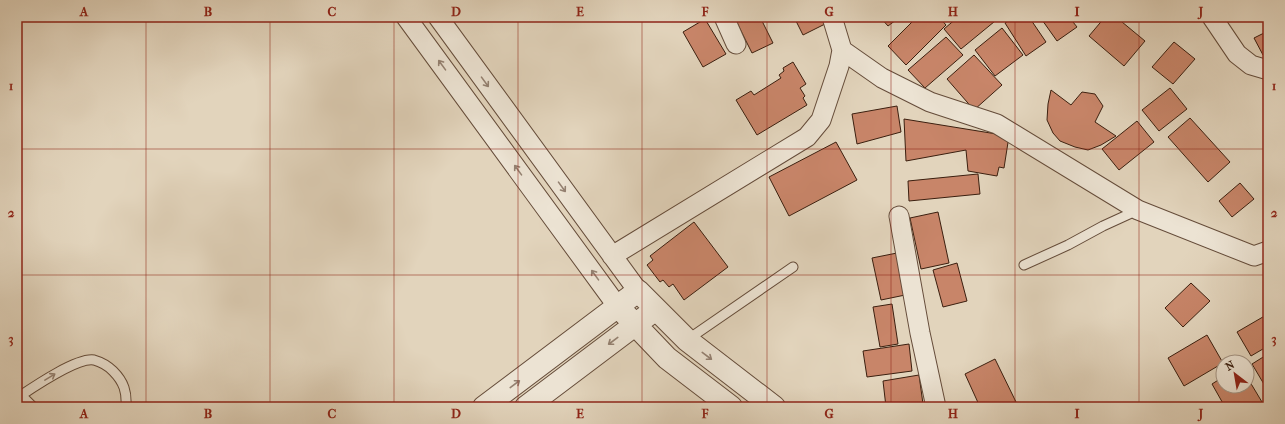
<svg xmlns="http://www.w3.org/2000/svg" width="1285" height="424" font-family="'IM FELL French Canon',serif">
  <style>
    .building { fill: #c88569; stroke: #3b1f0f }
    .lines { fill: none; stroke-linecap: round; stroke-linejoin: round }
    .service-casing { stroke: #654c3a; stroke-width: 11 }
    .minor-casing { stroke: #654c3a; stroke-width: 21 }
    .tertiary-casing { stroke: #654c3a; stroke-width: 24 }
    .service { stroke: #ece3d3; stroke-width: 9 }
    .minor { stroke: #ece3d3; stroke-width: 19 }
    .tertiary { stroke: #ece3d3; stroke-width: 22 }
    .oneway { stroke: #948171 }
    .grid { fill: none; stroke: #8f2418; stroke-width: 1; stroke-opacity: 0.55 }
    .neatline { fill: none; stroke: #8f2418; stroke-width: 1.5 }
    .grid-label { font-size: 13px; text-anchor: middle; font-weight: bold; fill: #8f2418 }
  </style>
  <rect width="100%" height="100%" fill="#e2d4bc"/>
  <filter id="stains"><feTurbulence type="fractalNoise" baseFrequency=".005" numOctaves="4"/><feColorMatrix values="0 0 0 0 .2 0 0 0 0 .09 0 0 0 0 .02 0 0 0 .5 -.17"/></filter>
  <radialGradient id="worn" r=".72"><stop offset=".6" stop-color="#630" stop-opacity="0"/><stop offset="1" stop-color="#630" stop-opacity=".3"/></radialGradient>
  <path class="building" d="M734 17H760L773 43 752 53Z
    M794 17H821L825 24 803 35Z
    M880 17H900L888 26Z
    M917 17H939L946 25 906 65 888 46Z
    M958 17H1000L961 49 944 29Z
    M1014 17H1029L1046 42 1026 56 1005 23Z
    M1040 17H1069L1077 27 1057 41Z
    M1105 17H1116L1145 41 1124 66 1089 36Z
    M705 19 726 54 703 67 683 32Z
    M1002 28 1023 55 995 76 975 50Z
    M1268 31V53L1263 55 1254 38Z
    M946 37 963 55 925 88 908 70Z
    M1174 42 1195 59 1173 84 1152 67Z
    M974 55 1002 85 974 110 947 79Z
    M793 62 806 84 800 88 805 96 803 98 807 105 757 135 736 100 751 91 754 95 781 78 779 75 784 71 783 68Z
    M1170 88 1187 109 1159 131 1142 110Z
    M1051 90 1071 105 1082 92 1095 94 1103 106 1095 122 1116 136 1101 145 1088 150 1075 147 1060 141 1053 133 1047 120 1048 104Z
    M897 106 901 132 857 144 852 114Z
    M1190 118 1230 162 1208 182 1168 137Z
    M904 119 1009 136 1004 168 999 167 997 176 968 171 966 150 906 161Z
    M1137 121 1154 142 1119 170 1102 149Z
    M836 142 857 180 789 216 769 177Z
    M978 174 980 194 909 201 908 181Z
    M1240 183 1254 199 1232 217 1219 201Z
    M938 212 949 263 921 269 910 218Z
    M694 222 728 267 684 300 673 284 669 287 663 280 660 282 647 265 653 260 650 256Z
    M902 252 910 294 881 300 872 258Z
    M957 263 967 301 943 307 933 270Z
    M1191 283 1210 301 1183 327 1165 308Z
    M892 304 898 344 880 347 873 307Z
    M1268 314V346L1251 356 1237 332Z
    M1207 335 1223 363 1184 386 1168 358Z
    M909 344 912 371 867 377 863 351Z
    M1268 354V391L1252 364Z
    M995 359 1017 404 1011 407H980L965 374Z
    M919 375 923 404 907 407H886L883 381Z
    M1223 377V386H1247V377L1265 407H1225L1212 384Z"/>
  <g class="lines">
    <g class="service-casing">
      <path id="service" d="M1024 265 1068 245 1103 226 1138 210
        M687 340 793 267
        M17 398C32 388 77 357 94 360 101 362 108 366 113 371 124 382 127 392 126 407
        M17 399H25L33 407"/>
    </g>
    <g class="minor-casing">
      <path id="minor" d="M406 17 618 307
        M438 17 638 291
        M724 17 736 44
        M1212 17 1237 54 1251 65 1268 70
        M842 50 882 78 930 102 997 124 1138 210 1254 256 1268 251
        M899 216 920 333 936 407
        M612 256 807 137 821 120 839 66 842 50 832 17"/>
    </g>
    <g class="tertiary-casing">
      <path id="tertiary" d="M625 314 667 358 731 407
        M484 407 638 291 687 340 774 407
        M526 407 656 309"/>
    </g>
    <use href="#service" class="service"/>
    <use href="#minor" class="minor"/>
    <use href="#tertiary" class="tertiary"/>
  </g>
  <defs><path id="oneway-shaft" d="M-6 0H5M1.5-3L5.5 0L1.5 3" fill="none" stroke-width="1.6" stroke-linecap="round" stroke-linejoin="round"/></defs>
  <g class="oneway">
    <use href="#oneway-shaft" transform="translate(442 65) rotate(-126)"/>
    <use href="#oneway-shaft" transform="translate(485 82) rotate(54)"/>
    <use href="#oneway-shaft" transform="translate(518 170) rotate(-126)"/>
    <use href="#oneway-shaft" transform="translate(562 187) rotate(54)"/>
    <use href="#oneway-shaft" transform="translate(595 275) rotate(-126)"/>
    <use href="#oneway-shaft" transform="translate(613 341) rotate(143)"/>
    <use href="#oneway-shaft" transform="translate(707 356) rotate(37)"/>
    <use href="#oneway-shaft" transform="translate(50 377) rotate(-31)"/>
    <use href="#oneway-shaft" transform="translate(515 384) rotate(-37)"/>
  </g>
  <path class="grid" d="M146 17V407M270 17V407M394 17V407M518 17V407M642 17V407M767 17V407M891 17V407M1015 17V407M1139 17V407M17 149H1268M17 275H1268"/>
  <rect width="1285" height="424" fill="none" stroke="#e2d4bc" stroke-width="44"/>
  <g transform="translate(1235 374) rotate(329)"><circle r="19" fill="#ece3d3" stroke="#a59585"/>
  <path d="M0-3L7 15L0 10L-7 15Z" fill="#8f2418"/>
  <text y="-6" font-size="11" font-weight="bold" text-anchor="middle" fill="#3b1f0f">N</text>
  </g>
  <rect x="22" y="22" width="1241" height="380" class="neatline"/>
  <g class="grid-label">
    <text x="84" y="16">A</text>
    <text x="208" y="16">B</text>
    <text x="332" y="16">C</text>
    <text x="456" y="16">D</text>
    <text x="580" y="16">E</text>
    <text x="705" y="16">F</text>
    <text x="829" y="16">G</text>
    <text x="953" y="16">H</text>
    <text x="1077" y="16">I</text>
    <text x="1201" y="16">J</text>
    <text x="11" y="90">1</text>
    <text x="1274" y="90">1</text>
    <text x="11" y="217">2</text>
    <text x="1274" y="217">2</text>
    <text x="11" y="343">3</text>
    <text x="1274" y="343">3</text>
    <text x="84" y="418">A</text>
    <text x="208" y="418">B</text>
    <text x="332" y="418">C</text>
    <text x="456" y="418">D</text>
    <text x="580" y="418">E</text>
    <text x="705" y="418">F</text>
    <text x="829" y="418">G</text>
    <text x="953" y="418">H</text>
    <text x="1077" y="418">I</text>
    <text x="1201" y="418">J</text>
  </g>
  <rect width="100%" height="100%" filter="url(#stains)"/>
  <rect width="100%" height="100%" fill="url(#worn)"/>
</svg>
